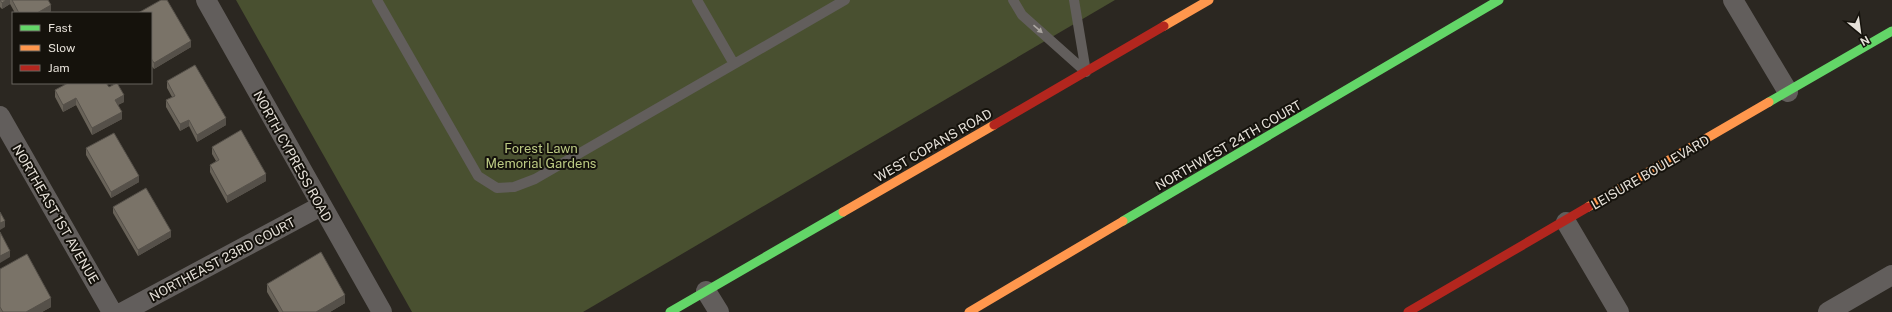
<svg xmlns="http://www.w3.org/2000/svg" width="1892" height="312" font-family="'Public Sans',sans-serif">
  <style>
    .green { fill: #495030 }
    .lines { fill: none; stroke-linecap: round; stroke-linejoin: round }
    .lane { stroke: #625e5c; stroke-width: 10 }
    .street { stroke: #625e5c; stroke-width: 20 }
    .fast { stroke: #63d668; stroke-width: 9 }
    .slow { stroke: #ff974d; stroke-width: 9 }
    .jam { stroke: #b3261e; stroke-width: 9 }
    .wall { fill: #696359 }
    .shaded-wall { fill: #555049 }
    .building { fill: #7a7368; stroke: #555049 }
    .oneway { fill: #aba6a1 }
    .labels { text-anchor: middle; stroke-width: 4; stroke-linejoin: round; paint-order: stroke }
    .street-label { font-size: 13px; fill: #e6e1d9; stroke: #15120c }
    .park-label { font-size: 13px; fill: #bcca83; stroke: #15120c }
  </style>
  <rect width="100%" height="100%" fill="#2b2721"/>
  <path class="green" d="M236 0H1115L583 312H412Z"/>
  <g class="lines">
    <path class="lane" d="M377 0 478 176 497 188 514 187 535 179 845 0
      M697 0 734 64
      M1013 0 1022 15 1086 72
      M1074 0 1086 72"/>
    <path class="street" d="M206 0 382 312
      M1733 0 1788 92
      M0 116 112 312
      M1566 222 1619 312
      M706 291 719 312
      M123 312 321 206
      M1828 312 1892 275"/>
    <path class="fast" d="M1769 102 1892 31
      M1123 221 1499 0
      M670 312 843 212"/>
    <path class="slow" d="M1164 26 1209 0
      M1588 207 1769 102
      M843 212 994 125
      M969 312 1123 221"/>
    <path class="jam" d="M994 125 1164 26
      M1408 312 1588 207"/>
  </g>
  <path class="wall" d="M0 0H48L51 11 48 13H15L10 4 2 9 0 7Z
    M151 13 191 47 154 69 151 65Z
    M167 81 226 125 197 142 189 126 180 131 166 107V100L172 97 167 88Z
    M109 87 124 102 118 105 122 119 92 135 76 105 63 112 55 97V90Z
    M212 147 266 181 227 203 210 172V165L216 161 212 154Z
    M86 148 139 182 111 198 86 155Z
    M113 207 171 237 138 256 113 213Z
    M0 269 51 307 42 312H0Z
    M267 284 345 303 330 312H279L267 292Z"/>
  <path class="shaded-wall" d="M6 0H10V4L2 9V3Z
    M51 5V11L48 13H37Z
    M191 41V47L154 69V63Z
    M124 95V102L115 106V100Z
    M76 98V105L63 112V105Z
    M122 112V119L92 135V128Z
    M226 118V125L197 142V135Z
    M189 120V126L180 131V124Z
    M266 174V181L227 203V196Z
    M139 176V182L111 198V192Z
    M5 221V227L0 230V223Z
    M171 231V237L138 256V250Z
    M10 251V257L0 263V256Z
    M345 295V303L330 312H316Z
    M51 298V307L42 312H26Z"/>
  <path class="building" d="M0 0H6L2 3Z
    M12 0H48L51 5 37 13H19Z
    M161 0H167L191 41 154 63 151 58V13H138Z
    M195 65 226 118 197 135 189 120 180 124 166 100 175 96 167 81Z
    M68 83H106L109 87 117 83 124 95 115 100 122 112 92 128 76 98 63 105 55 90Z
    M241 130 266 174 227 196 210 165 219 160 212 147Z
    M114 133 139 176 111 192 86 148Z
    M146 188 171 231 138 250 113 207Z
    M0 212 5 221 0 223Z
    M0 232 10 251 0 256Z
    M321 252 345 295 316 312H283L267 284Z
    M27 254 51 298 26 312H3L0 307V269Z"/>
  <defs><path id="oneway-solid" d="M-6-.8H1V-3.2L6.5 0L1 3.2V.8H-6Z"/></defs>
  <use class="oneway" href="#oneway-solid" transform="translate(1038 29) rotate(41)"/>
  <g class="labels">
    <g class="street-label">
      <text transform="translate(933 145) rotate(-30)" y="5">WEST COPANS ROAD</text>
      <text transform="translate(1228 145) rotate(-30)" y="5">NORTHWEST 24TH COURT</text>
      <text transform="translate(293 156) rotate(61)" y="5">NORTH CYPRESS ROAD</text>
      <text transform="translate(1650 172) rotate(-30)" y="5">LEISURE BOULEVARD</text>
      <text transform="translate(56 214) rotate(60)" y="5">NORTHEAST 1ST AVENUE</text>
      <text transform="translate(222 259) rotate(-28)" y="5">NORTHEAST 23RD COURT</text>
    </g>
    <g class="park-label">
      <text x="541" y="153">Forest Lawn<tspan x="541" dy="15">Memorial Gardens</tspan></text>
    </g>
  </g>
  <rect x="12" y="12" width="140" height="72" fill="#15120c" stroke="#69655e"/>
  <rect x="20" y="25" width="20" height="6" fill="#63d668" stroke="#69655e"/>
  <text x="48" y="32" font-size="12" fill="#e6e1d9">Fast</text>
  <rect x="20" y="45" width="20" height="6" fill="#ff974d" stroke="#69655e"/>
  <text x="48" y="52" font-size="12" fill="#e6e1d9">Slow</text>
  <rect x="20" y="65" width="20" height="6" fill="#b3261e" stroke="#69655e"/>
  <text x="48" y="72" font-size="12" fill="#e6e1d9">Jam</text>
  <g transform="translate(1860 32) rotate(151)" stroke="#15120c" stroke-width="3" paint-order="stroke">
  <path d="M0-3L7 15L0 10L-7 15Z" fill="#e6e1d9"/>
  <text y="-6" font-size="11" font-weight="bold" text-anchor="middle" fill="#e6e1d9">N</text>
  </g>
</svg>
